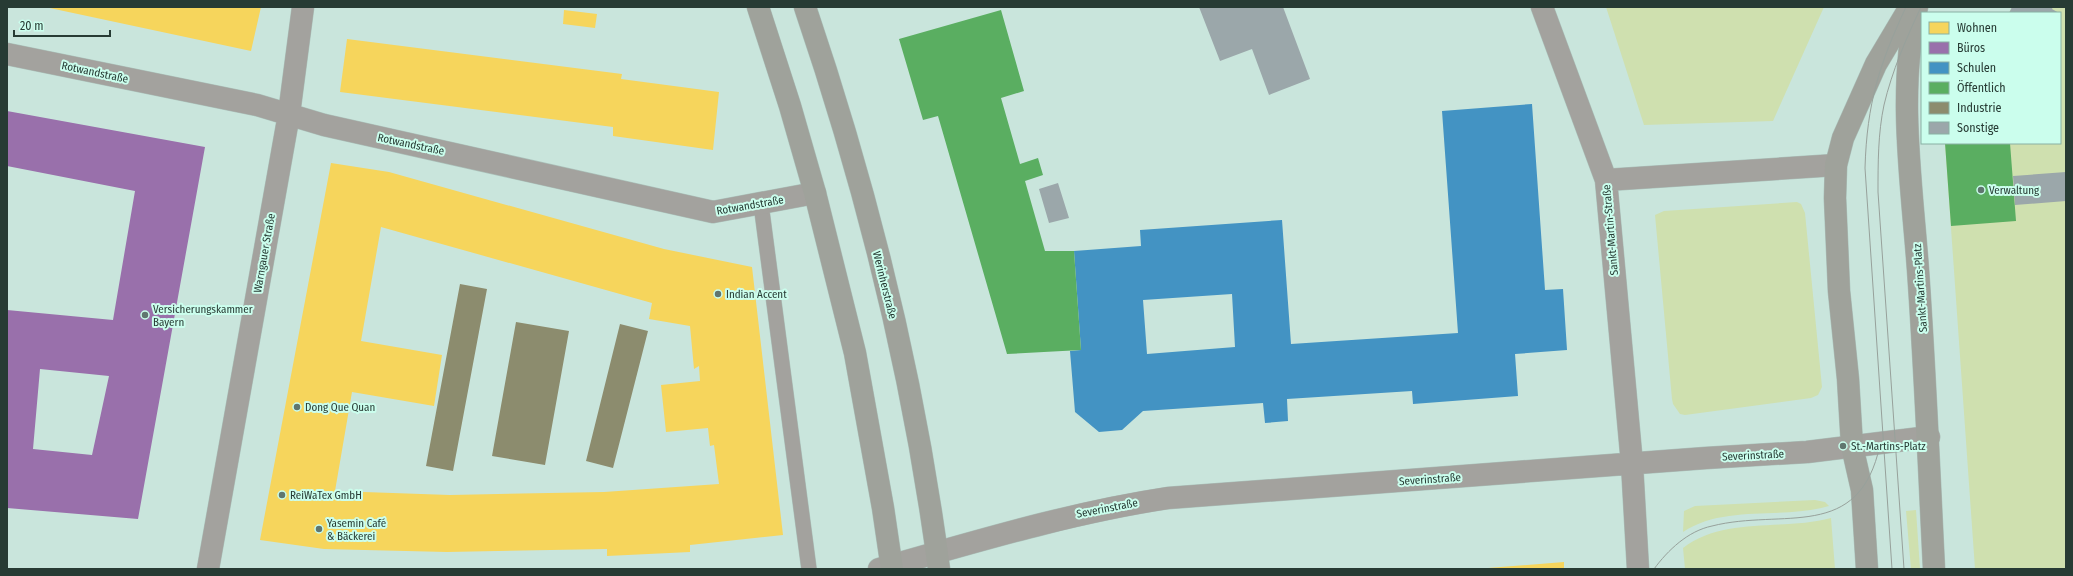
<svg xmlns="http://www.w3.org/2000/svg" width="2073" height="576" font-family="'Fira Sans Condensed',sans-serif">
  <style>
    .green { fill: #cfe0af }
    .homes { fill: #f6d55c; fill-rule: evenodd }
    .offices { fill: #9970ab; fill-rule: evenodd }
    .schools { fill: #4393c3; fill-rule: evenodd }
    .public { fill: #5aae61 }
    .industry { fill: #8c8c6e }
    .building { fill: #9ba7aa }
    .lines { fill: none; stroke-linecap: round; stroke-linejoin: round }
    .service-casing { stroke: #abc1ba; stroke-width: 16 }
    .minor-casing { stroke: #abc1ba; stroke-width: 23 }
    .secondary-casing { stroke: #abc1ba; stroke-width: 23 }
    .service { stroke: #a3a29e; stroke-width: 15 }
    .minor { stroke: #a3a29e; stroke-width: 22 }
    .secondary { stroke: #9fa29b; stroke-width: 22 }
    .tram { stroke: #97a19b; stroke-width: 1 }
    .poi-dot { fill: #60766f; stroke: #cbfeed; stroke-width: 1.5 }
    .labels { text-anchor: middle; stroke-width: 4; stroke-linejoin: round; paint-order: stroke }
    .street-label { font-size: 11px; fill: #273b34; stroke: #cbfeed }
    .poi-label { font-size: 11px; fill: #273b34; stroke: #cbfeed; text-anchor: start }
  </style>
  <rect width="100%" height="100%" fill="#c9e5dc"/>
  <path class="green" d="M1606 7H1824L1773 121 1644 125Z
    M2012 7H2066V569H1975L1945 143H2060V13H2009Z
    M1797 202 1801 204 1805 213 1822 387 1818 395 1811 398 1685 415 1680 414 1673 404 1672 399 1655 215 1664 211Z
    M1815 500 1825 502 1829 506C1782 520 1725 504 1683 532L1684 511 1695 506Z
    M1916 510 1920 569H1911L1906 511Z
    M1831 518 1835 569H1685L1683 548C1724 516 1784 531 1831 518Z"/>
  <path class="homes" d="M45 7H261L251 51Z
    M564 10 597 14 595 28 563 24Z
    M347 39 622 74 621 79 719 92 713 150 613 136V127L340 92Z
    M331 163 389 172 664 249 752 267 783 535 690 545V552L607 556V549L447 552 324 549 260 540ZM381 227 652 303 649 319 690 326 694 369 699 366 700 381 661 385 666 432 708 428 710 446 714 445 719 484 604 492 450 495 335 491 352 392 434 406 442 355 361 341Z
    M1564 562V569H1488V568Z"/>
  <path class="offices" d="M7 111 205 147 138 519 7 508V310L113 320 135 191 7 166ZM40 369 109 376 92 455 33 449Z"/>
  <path class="schools" d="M1532 104 1545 290 1563 289 1567 350 1515 354 1518 396 1413 404 1412 391 1287 399 1288 421 1265 423 1263 403 1143 411 1122 430 1099 432 1075 412 1070 351 1081 350 1074 251 1141 246 1140 230 1282 220 1291 344 1458 333 1442 111ZM1232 294 1235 347 1147 354 1143 300Z"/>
  <path class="public" d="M1001 10 1024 91 1001 98 1020 164 1038 158 1043 175 1025 181 1045 251H1074L1081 350 1007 354 938 116 923 120 899 39Z
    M1945 143H2010L2016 221 1951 226Z"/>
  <path class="industry" d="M460 284 487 289 453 471 426 466Z
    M516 322 569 331 545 465 492 456Z
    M620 324 648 331 613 468 586 461Z"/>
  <path class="building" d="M1199 7H1283L1310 79 1269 95 1252 49 1220 61Z
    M2012 7H2053L2052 9 2059 13H2009Z
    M2066 172V201L2015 205 2013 176Z
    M1058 183 1069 218 1049 223 1039 189Z"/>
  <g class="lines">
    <g class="service-casing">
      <path id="service" d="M761 204 809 569"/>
    </g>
    <g class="minor-casing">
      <path id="minor" d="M1542 7 1606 180 1632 464 1638 569
        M7 54 257 105 324 125 713 212 815 193
        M1606 180 1836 165
        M208 569 289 114 303 7
        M879 569C975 542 1069 513 1168 498L1706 458 1807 452 1929 437"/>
    </g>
    <g class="secondary-casing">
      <path id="secondary" d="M758 7 790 106 815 193 855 353 883 508 892 569
        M805 7C867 189 914 378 939 569
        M1917 7C1897 89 1912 186 1918 270 1925 369 1929 469 1934 569
        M1867 569 1862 490 1852 446 1848 379 1839 291 1835 198 1836 165 1843 138 1876 64 1910 7"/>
    </g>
    <use href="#service" class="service"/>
    <use href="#minor" class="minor"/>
    <use href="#secondary" class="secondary"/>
    <path class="tram" d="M1654 569C1668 550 1688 531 1712 526 1783 508 1859 543 1880 445
      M1892 569 1865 168C1867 103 1879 65 1906 7
      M1904 569 1878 192C1878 163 1878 133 1884 105 1892 71 1906 39 1921 7"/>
  </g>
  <g class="poi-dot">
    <circle cx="1981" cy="190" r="4"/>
    <circle cx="718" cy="294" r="4"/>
    <circle cx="145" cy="315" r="4"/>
    <circle cx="297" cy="407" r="4"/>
    <circle cx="1843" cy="446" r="4"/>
    <circle cx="282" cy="495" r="4"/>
    <circle cx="319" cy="529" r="4"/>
  </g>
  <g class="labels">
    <g class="street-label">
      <text transform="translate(95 72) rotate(12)" y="4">Rotwandstraße</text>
      <text transform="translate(411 144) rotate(12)" y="4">Rotwandstraße</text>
      <text transform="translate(750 205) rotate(-10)" y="4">Rotwandstraße</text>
      <text transform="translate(1610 230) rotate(-95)" y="4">Sankt-Martin-Straße</text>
      <text transform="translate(264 253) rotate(-80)" y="4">Warngauer Straße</text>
      <text transform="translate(885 285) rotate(76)" y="4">Werinherstraße</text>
      <text transform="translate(1920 288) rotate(-94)" y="4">Sankt-Martins-Platz</text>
      <text transform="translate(1753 455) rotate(-3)" y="4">Severinstraße</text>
      <text transform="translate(1430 479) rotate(-4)" y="4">Severinstraße</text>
      <text transform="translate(1107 508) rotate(-11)" y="4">Severinstraße</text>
    </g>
    <g class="poi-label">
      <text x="1989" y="194">Verwaltung</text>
      <text x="726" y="298">Indian Accent</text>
      <text x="153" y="313">Versicherungskammer<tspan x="153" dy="13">Bayern</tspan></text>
      <text x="305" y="411">Dong Que Quan</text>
      <text x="1851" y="450">St.-Martins-Platz</text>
      <text x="290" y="499">ReiWaTex GmbH</text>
      <text x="327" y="527">Yasemin Café<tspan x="327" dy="13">&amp; Bäckerei</tspan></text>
    </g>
  </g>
  <rect width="2073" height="576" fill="none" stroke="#273b34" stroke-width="16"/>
  <rect x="1921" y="12" width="140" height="132" fill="#cbfeed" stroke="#89b0a3"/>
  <rect x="1929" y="22" width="20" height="12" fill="#f6d55c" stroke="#89b0a3"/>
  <text x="1957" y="32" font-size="12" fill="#273b34">Wohnen</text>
  <rect x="1929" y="42" width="20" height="12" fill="#9970ab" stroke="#89b0a3"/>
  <text x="1957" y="52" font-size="12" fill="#273b34">Büros</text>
  <rect x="1929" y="62" width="20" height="12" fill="#4393c3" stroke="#89b0a3"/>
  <text x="1957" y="72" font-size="12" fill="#273b34">Schulen</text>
  <rect x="1929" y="82" width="20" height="12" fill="#5aae61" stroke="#89b0a3"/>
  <text x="1957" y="92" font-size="12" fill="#273b34">Öffentlich</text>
  <rect x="1929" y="102" width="20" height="12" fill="#8c8c6e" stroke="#89b0a3"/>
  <text x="1957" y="112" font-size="12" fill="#273b34">Industrie</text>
  <rect x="1929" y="122" width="20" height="12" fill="#9ba7aa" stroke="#89b0a3"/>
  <text x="1957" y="132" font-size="12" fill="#273b34">Sonstige</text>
  <path d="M14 30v6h96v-6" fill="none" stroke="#273b34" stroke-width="2"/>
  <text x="20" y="30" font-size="12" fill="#273b34" stroke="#cbfeed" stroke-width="3" paint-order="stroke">20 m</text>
</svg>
